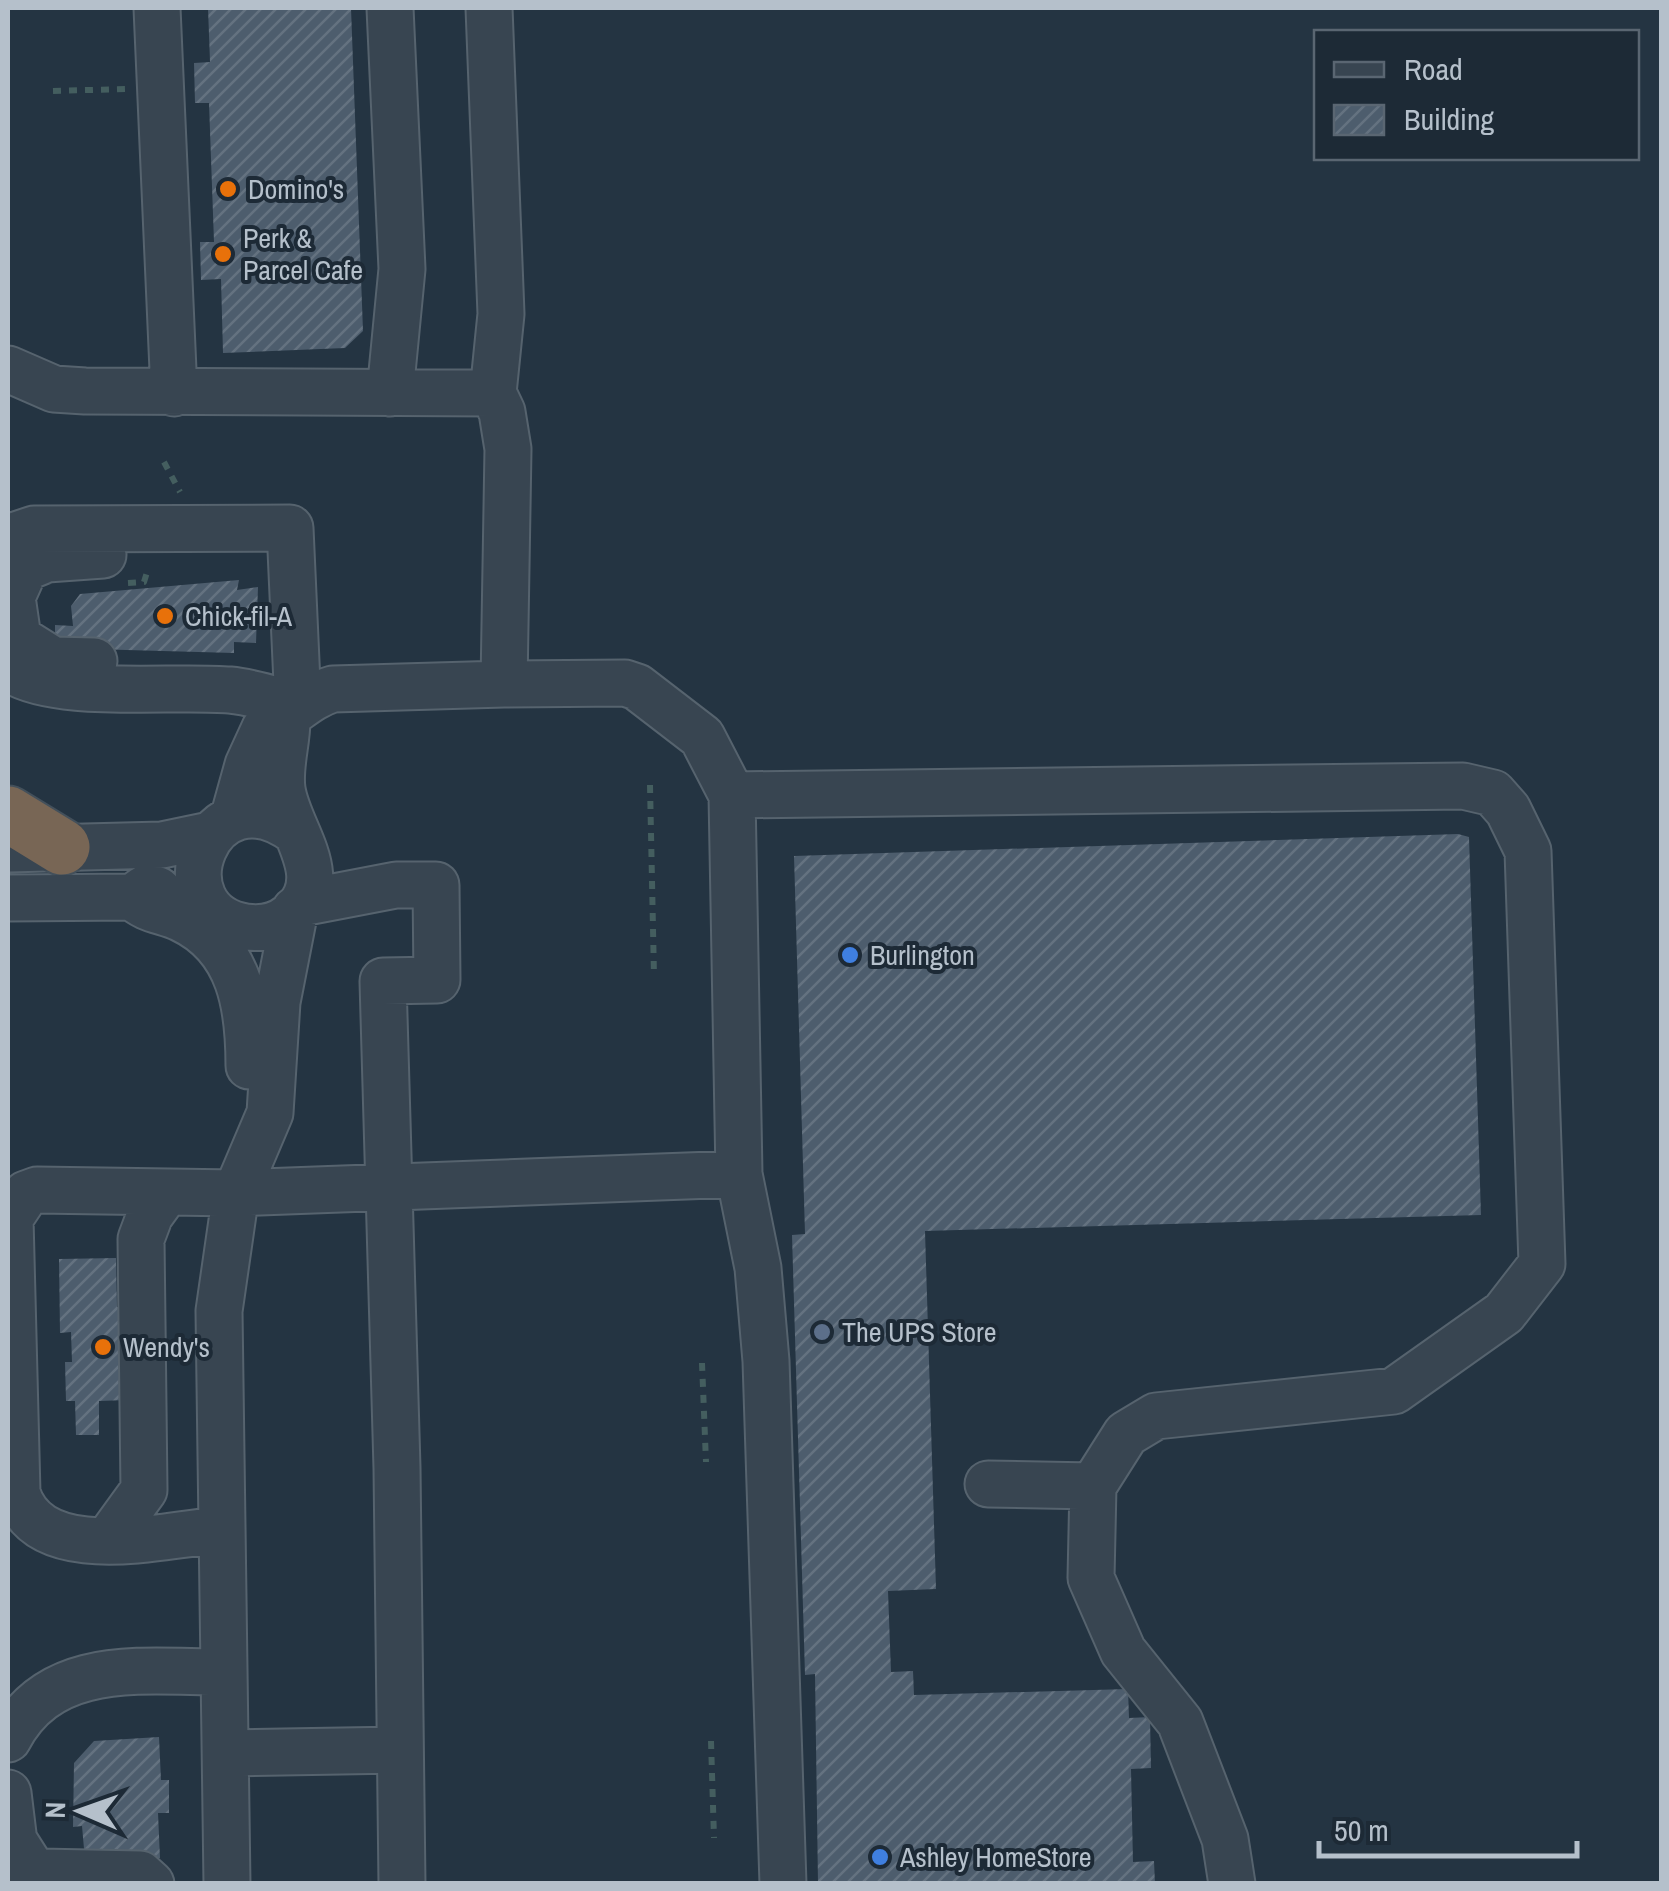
<svg xmlns="http://www.w3.org/2000/svg" width="1669" height="1891" font-family="'Archivo Narrow',sans-serif">
  <style>
    .building { fill: url(#building-hatch) }
    .lines { fill: none; stroke-linecap: round; stroke-linejoin: round }
    .minor-casing { stroke: #56636e; stroke-width: 49 }
    .highway-casing { stroke: #43505b; stroke-width: 59 }
    .path { stroke: #445e5f; stroke-width: 6; stroke-dasharray: 8 8; stroke-linecap: butt }
    .minor { stroke: #384551; stroke-width: 45 }
    .highway { stroke: #786655; stroke-width: 55 }
    .food-dot { fill: #e8710a; stroke: #1d2a36; stroke-width: 4 }
    .shop-dot { fill: #3f7fe0; stroke: #1d2a36; stroke-width: 4 }
    .service-dot { fill: #5c6f8a; stroke: #1d2a36; stroke-width: 4 }
    .labels { text-anchor: middle; stroke-width: 8; stroke-linejoin: round; paint-order: stroke }
    .poi-label { font-size: 28px; fill: #b5c0cb; stroke: #1d2a36; text-anchor: start }
  </style>
  <defs>
    <pattern id="building-hatch" width="6" height="6" patternUnits="userSpaceOnUse" patternTransform="scale(2.5)"><rect width="6" height="6" fill="#4d5d6d"/><path d="M-1 1l2-2M0 6l6-6M5 7l2-2" fill="none" stroke="#647280"/></pattern>
  </defs>
  <rect width="100%" height="100%" fill="#243442"/>
  <path class="building" d="M208 8H351L363 331 345 348 223 353 221 279 201 280 200 242H214L209 103H195L194 63 210 62Z
    M239 580 237 590 258 587 256 643 234 642V653L55 648V625L73 626 71 606 80 594Z
    M1458 834 1469 837 1481 1215 925 1231 936 1589 888 1591 891 1672 913 1671 914 1695 1128 1689 1129 1718 1150 1717 1151 1768 1131 1769 1133 1862 1154 1861 1155 1884H818L815 1674 805 1675 792 1235 805 1234 794 856Z
    M116 1258 117 1307H127L128 1400 99 1401V1435H76L75 1401H66L65 1362H72L71 1332 60 1333 59 1259Z
    M159 1737 161 1780H169V1813H158L160 1858 85 1860 82 1826 73 1827 74 1763 94 1741Z"/>
  <g class="lines">
    <g class="minor-casing">
      <path id="minor" d="M157 8 174 393
        M489 8 501 314 493 393
        M8 369 54 389 85 391 493 393 502 412 508 449 504 684 625 683 637 687 702 737 732 795 1463 786 1493 793 1508 810 1528 851 1542 1264 1504 1313 1394 1391 1156 1416 1126 1434 1093 1486 1091 1578 1123 1651 1180 1722 1225 1839 1232 1884
        M390 393 402 269 390 8
        M8 544 16 535 34 529 290 528 298 706C275 700 253 692 230 690 172 685 52 700 8 668
        M94 661 53 660 18 638 12 597 25 568 47 559 103 555
        M287 720C287 743 279 766 282 789 288 832 336 878 290 916 278 926 261 929 246 927 155 913 207 766 296 832
        M732 795 739 1174 758 1268 766 1361 783 1884
        M233 819 248 765 265 728C291 718 305 697 333 689L504 684
        M8 849 162 845 210 835
        M133 897C145 910 166 911 182 919 241 947 249 1008 249 1066
        M8 898 133 897 144 889 158 890
        M302 903 396 885H436L437 980 383 981 397 1468 402 1884
        M988 1484 1093 1486
        M220 1530C162 1535 39 1567 17 1493L10 1218 26 1194 37 1190 236 1193 739 1174
        M107 1541 144 1490 141 1239 150 1215 166 1193
        M8 1739C51 1657 143 1672 223 1672
        M226 1753 400 1750
        M8 1793 18 1875
        M16 1844 30 1866 40 1872 140 1874 151 1884
        M227 1884 219 1311 236 1193 270 1113 277 1002 295 910"/>
    </g>
    <g class="highway-casing">
      <path id="highway" d="M8 814 62 847"/>
    </g>
    <path class="path" d="M53 91 125 89
      M164 462 180 492
      M128 583 144 582 148 569
      M650 785 654 976
      M702 1363 706 1462
      M711 1741 714 1838"/>
    <use href="#minor" class="minor"/>
    <use href="#highway" class="highway"/>
  </g>
  <g class="food-dot">
    <circle cx="228" cy="189" r="10"/>
    <circle cx="223" cy="254" r="10"/>
    <circle cx="165" cy="616" r="10"/>
    <circle cx="103" cy="1347" r="10"/>
  </g>
  <g class="shop-dot">
    <circle cx="850" cy="955" r="10"/>
    <circle cx="880" cy="1857" r="10"/>
  </g>
  <circle class="service-dot" cx="822" cy="1332" r="10"/>
  <g class="labels">
    <g class="poi-label">
      <text x="248" y="199">Domino's</text>
      <text x="243" y="248">Perk &amp;<tspan x="243" dy="32">Parcel Cafe</tspan></text>
      <text x="185" y="626">Chick-fil-A</text>
      <text x="870" y="965">Burlington</text>
      <text x="842" y="1342">The UPS Store</text>
      <text x="123" y="1357">Wendy's</text>
      <text x="900" y="1867">Ashley HomeStore</text>
    </g>
  </g>
  <rect width="1669" height="1891" fill="none" stroke="#b5c0cb" stroke-width="20"/>
  <rect x="1314" y="30" width="325" height="130" fill="#1d2a36" stroke="#5a6672" stroke-width="2.5"/>
  <rect x="1334" y="62" width="50" height="15" fill="#384551" stroke="#5a6672" stroke-width="2.5"/>
  <text x="1404" y="80" font-size="30" fill="#b5c0cb">Road</text>
  <rect x="1334" y="105" width="50" height="30" fill="url(#building-hatch)" stroke="#5a6672" stroke-width="2.5"/>
  <text x="1404" y="130" font-size="30" fill="#b5c0cb">Building</text>
  <g transform="translate(80 1811) rotate(272)" stroke="#1d2a36" stroke-width="8" paint-order="stroke">
  <path d="M0-8L18 38L0 25L-18 38Z" fill="#b5c0cb"/>
  <text y="-15" font-size="28" font-weight="bold" text-anchor="middle" fill="#b5c0cb">N</text>
  </g>
  <path d="M1319 1841v15h258v-15" fill="none" stroke="#b5c0cb" stroke-width="5"/>
  <text x="1334" y="1841" font-size="30" fill="#b5c0cb" stroke="#1d2a36" stroke-width="8" paint-order="stroke">50 m</text>
</svg>
